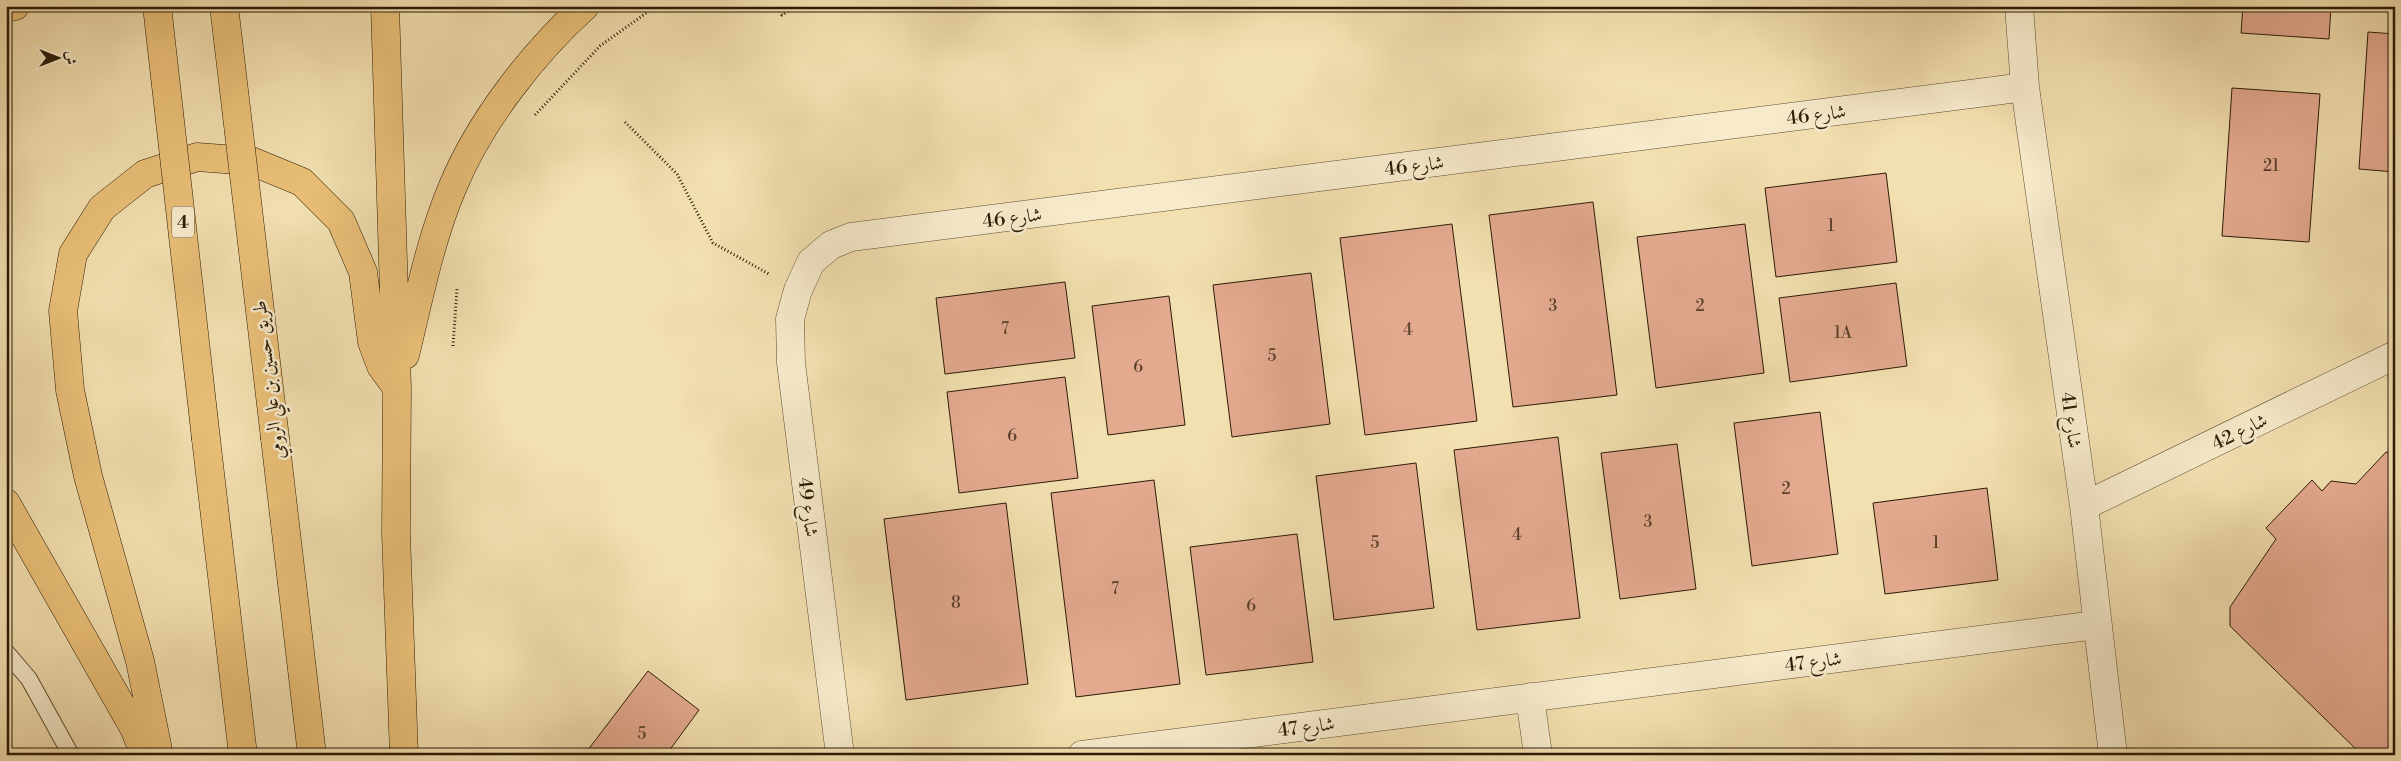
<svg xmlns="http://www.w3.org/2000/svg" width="2401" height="761" font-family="'Libre Bodoni',Amiri,serif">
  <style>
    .building { fill: #e4aa90; stroke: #2b1b07 }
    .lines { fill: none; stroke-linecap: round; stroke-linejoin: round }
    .lane-casing { stroke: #5d4c31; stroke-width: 18 }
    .street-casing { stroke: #5d4c31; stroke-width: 29 }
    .highway-casing { stroke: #2b1b07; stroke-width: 29 }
    .path { stroke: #2b1b07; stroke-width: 3; stroke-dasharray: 1 2.5; stroke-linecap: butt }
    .lane { stroke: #f7ebcc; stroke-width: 16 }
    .street { stroke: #f7ebcc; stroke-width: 28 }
    .highway { stroke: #eac078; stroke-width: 28 }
    .highway-bridge-casing { stroke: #2b1b07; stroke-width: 29; stroke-linecap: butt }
    .highway-bridge { stroke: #eac078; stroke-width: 28 }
    .labels { text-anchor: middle; stroke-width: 5; stroke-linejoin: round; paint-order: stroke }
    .number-label { font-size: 16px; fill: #593f29 }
    .shield { fill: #f7ebcc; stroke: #685942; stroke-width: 1 }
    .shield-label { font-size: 18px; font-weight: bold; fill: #2b1b07 }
    .street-label { font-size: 19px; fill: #2b1b07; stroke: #f7ebcc }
  </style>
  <rect width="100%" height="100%" fill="#f3e0b0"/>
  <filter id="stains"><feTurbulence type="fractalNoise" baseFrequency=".004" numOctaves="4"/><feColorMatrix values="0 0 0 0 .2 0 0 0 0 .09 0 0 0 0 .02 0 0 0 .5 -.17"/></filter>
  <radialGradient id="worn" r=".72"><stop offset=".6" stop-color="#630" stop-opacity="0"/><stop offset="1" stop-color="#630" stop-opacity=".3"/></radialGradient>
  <path class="building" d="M2243 6H2331L2329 39 2241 33Z
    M2368 32 2395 34V172L2359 169Z
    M2232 88 2320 94 2309 242 2222 236Z
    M1886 173 1897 262 1776 277 1765 188Z
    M1593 202 1617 395 1513 407 1489 215Z
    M1452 224 1477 421 1365 435 1340 238Z
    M1745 224 1764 373 1656 388 1637 237Z
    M1311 273 1330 424 1232 437 1213 285Z
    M1065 282 1075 358 945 374 936 298Z
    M1896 283 1907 366 1790 382 1779 298Z
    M1169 296 1185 425 1108 435 1092 306Z
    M1065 377 1078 478 959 493 947 392Z
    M1820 412 1838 554 1752 566 1734 423Z
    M1558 437 1580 618 1477 630 1454 450Z
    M1677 444 1696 589 1620 599 1601 453Z
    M2386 452 2395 453V755H2362L2230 626V607L2276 539 2266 528 2312 480 2322 491 2331 481 2356 484Z
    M1416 463 1434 608 1334 620 1316 476Z
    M1154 480 1180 684 1076 697 1051 493Z
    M1987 488 1998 580 1885 594 1873 503Z
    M1006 503 1028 684 906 700 884 519Z
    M1297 534 1313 662 1206 675 1190 547Z
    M648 671 699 710 666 755H584Z"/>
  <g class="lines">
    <g class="lane-casing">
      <path id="lane" d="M6 652 29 679 71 755"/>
    </g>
    <g class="street-casing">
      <path id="street" d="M2019 6 2025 87 2084 506 2113 755
        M2084 506 2395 355
        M1530 697 1538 755
        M840 755 791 363 790 319 798 290 811 262 831 245 851 237 2025 87
        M1082 755 2096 625"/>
    </g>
    <g class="highway-casing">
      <path id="highway" d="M385 6 397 388 396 534 404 755
        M6 8 15 6
        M405 355C419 298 430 240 453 186 480 121 533 53 585 6
        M275 438 312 755
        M206 439 243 755
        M6 503 134 728 145 755
        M159 755 140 661 88 476 70 390 63 311 73 254 102 208 145 174 197 157 251 161 302 182 341 221 363 272 372 342 381 366 397 388"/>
    </g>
    <path class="path" d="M775 6 782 15 797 6
      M535 115 600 46 656 6
      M625 122 677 174 713 243 769 274
      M453 346 457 289"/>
    <use href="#lane" class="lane"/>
    <use href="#street" class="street"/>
    <use href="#highway" class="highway"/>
    <g class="highway-bridge-casing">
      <path id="highway-bridge" d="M157 6 206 439
        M224 6 275 438"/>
    </g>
    <use href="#highway-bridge" class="highway-bridge"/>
  </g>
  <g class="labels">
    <g class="number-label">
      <text x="2271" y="171">21</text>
      <text x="1831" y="231">1</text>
      <text x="1553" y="311">3</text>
      <text x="1700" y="311">2</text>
      <text x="1005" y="334">7</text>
      <text x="1408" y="335">4</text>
      <text x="1843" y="338">1A</text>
      <text x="1272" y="361">5</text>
      <text x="1138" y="372">6</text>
      <text x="1012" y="441">6</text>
      <text x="1786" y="494">2</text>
      <text x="1648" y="527">3</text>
      <text x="1517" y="540">4</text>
      <text x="1375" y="548">5</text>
      <text x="1936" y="548">1</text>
      <text x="1115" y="594">7</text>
      <text x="956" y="608">8</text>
      <text x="1251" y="611">6</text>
      <text x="642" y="739">5</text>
    </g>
    <rect class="shield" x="172" y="206.5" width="22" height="31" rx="4"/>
    <g class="shield-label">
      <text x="183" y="228">4</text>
    </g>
    <g class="street-label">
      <text transform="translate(1816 114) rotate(-7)" y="7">شارع 46</text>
      <text transform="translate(1414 165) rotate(-7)" y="7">شارع 46</text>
      <text transform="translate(1012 217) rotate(-7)" y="7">شارع 46</text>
      <text transform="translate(268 380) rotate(-97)" y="7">طريق حسين بن علي الرومي</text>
      <text transform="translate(2072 420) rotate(82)" y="7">شارع 41</text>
      <text transform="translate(2239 431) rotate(-26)" y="7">شارع 42</text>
      <text transform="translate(809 507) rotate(83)" y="7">شارع 49</text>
      <text transform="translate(1813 661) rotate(-7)" y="7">شارع 47</text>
      <text transform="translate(1306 726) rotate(-7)" y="7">شارع 47</text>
    </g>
  </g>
  <rect width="2401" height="761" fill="none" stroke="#f3e0b0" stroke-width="25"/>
  <rect x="8" y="8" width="2386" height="746" fill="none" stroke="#2b1b07" stroke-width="2.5"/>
  <rect x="12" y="12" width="2376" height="736" fill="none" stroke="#2b1b07"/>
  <g transform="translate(58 58) rotate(90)" stroke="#f7ebcc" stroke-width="4" paint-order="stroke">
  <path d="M0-4L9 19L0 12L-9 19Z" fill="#2b1b07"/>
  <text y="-8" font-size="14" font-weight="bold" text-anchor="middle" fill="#2b1b07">ش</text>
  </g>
  <rect width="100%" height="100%" filter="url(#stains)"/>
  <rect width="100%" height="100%" fill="url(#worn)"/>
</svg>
